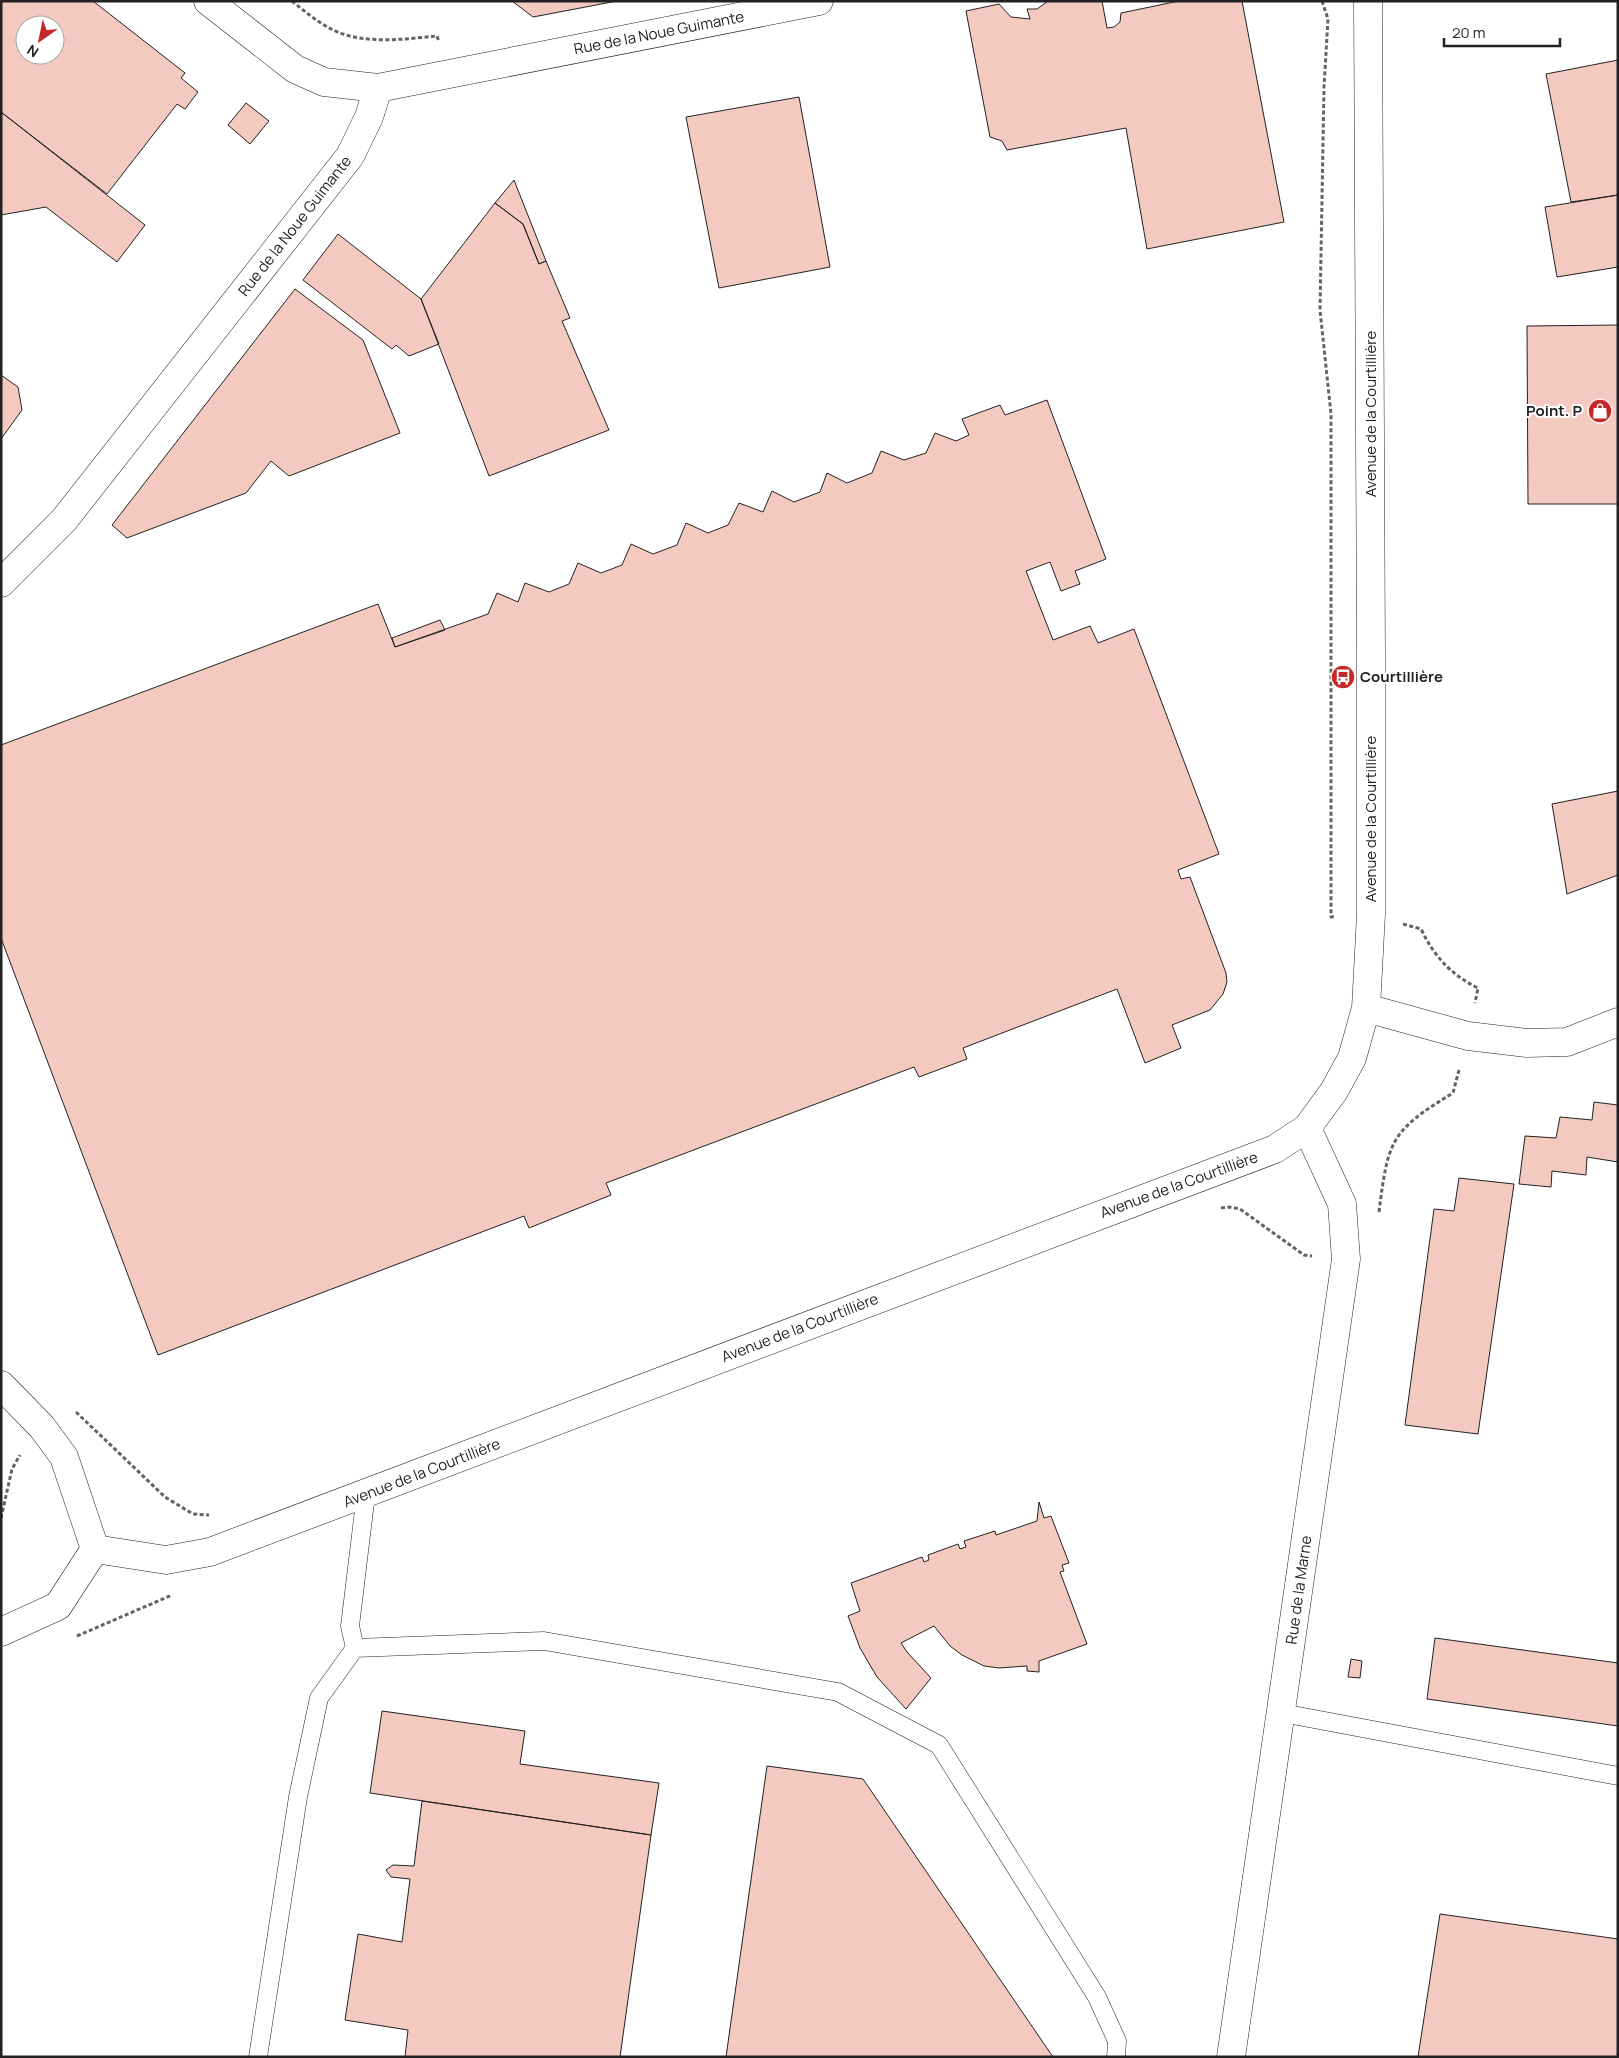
<svg xmlns="http://www.w3.org/2000/svg" width="1619" height="2058" font-family="Manrope,sans-serif">
  <style>
    .building { fill: #f3c9c0; stroke: #222; fill-rule: evenodd }
    .lines { fill: none; stroke-linecap: round; stroke-linejoin: round }
    .service-casing { stroke: #222; stroke-width: 19 }
    .minor-casing { stroke: #222; stroke-width: 29 }
    .path { stroke: #646464; stroke-width: 3; stroke-dasharray: 4 2.5; stroke-linecap: butt }
    .service { stroke: #fff; stroke-width: 18 }
    .minor { stroke: #fff; stroke-width: 28 }
    .labels { text-anchor: middle; stroke-width: 4; stroke-linejoin: round; paint-order: stroke }
    .street-label { font-size: 15px; fill: #222; stroke: #fff }
    .poi-label { font-size: 15px; font-weight: bold; fill: #222; stroke: #fff; text-anchor: end }
  </style>
  <rect width="100%" height="100%" fill="#fff"/>
  <path class="building" d="M1 1H93L185 73 181 78 198 92 185 109 177 104 107 194 1 112ZM25 25H55V55H25Z
    M512 1H617L533 17Z
    M1048 1H1102L1107 28 1114 27 1120 22 1121 13 1179 1H1242L1284 222 1147 249 1126 128 1007 150 1002 141 990 137 966 11 999 4 1011 17 1030 19 1027 9H1037Z
    M1618 60V195L1571 202 1546 74Z
    M799 97 830 267 719 288 686 117Z
    M246 103 269 121 250 144 228 125Z
    M1 112 145 225 117 262 46 207 1 215Z
    M514 180 546 261 539 264 523 224 495 203Z
    M1618 195V267L1557 277 1545 207Z
    M495 203 523 224 539 264 546 261 570 318 562 321 609 430 489 476 421 299Z
    M338 234 421 299 439 344 409 356 396 345 392 349 303 280Z
    M295 289 363 340 400 433 289 476 271 461 246 493 127 538 112 525Z
    M1618 325V504H1528L1527 326Z
    M1 375 18 387 22 410 1 439Z
    M1047 400 1106 559 1075 571 1080 584 1061 591 1050 562 1026 571 1053 640 1090 626 1098 643 1134 629 1219 854 1178 870 1181 879 1190 877 1226 973 1227 982 1223 994 1210 1010 1172 1025 1181 1048 1145 1063 1117 989 963 1048 967 1059 919 1077 914 1067 606 1183 611 1195 529 1228 524 1216 158 1355 1 938V745L378 604 395 647 488 614 497 593 518 602 525 583 549 592 569 584 578 563 601 573 622 565 631 544 653 554 677 545 686 523 708 533 728 525 739 503 763 512 772 491 794 502 820 492 827 473 847 483 872 473 881 451 904 460 926 453 935 433 956 441 969 435 962 419 1000 405 1005 415Z
    M440 620 445 630 395 647 392 638Z
    M1618 791V875L1567 894 1552 804Z
    M1594 1102 1618 1105V1162L1587 1157 1586 1175 1552 1171 1551 1187 1519 1184 1525 1136 1556 1138 1560 1117 1592 1120Z
    M1459 1178 1514 1184 1478 1434 1405 1425 1434 1209 1454 1211Z
    M1039 1502 1044 1518 1051 1516 1069 1563 1062 1565 1064 1571 1060 1572 1087 1644 1039 1661V1672L1027 1671V1666L999 1668 984 1666 962 1655 950 1646 934 1626 901 1643 907 1652 931 1678 906 1709 877 1677 860 1648 848 1616 860 1611 851 1583 922 1557 924 1562 929 1560 928 1555 958 1544 960 1549 966 1547 964 1541 995 1531 996 1535 1037 1521Z
    M1435 1638 1618 1663V1726L1427 1699Z
    M1351 1659 1362 1661 1360 1678 1348 1677Z
    M382 1711 525 1731 520 1764 659 1783 651 1835 370 1793Z
    M767 1766 863 1779 1053 2057H726Z
    M422 1801 651 1835 620 2057H405L408 2030 345 2020 358 1934 402 1942 410 1879 391 1877 386 1870 393 1865 414 1866Z
    M1440 1914 1618 1939V2057H1418Z"/>
  <g class="lines">
    <g class="service-casing">
      <path id="service" d="M355 1648 350 1626 366 1494
        M1282 1713 1618 1776
        M258 2057 298 1797 319 1698 355 1648 544 1641 838 1692 939 1745 1097 1997 1117 2041 1116 2057"/>
    </g>
    <g class="minor-casing">
      <path id="minor" d="M208 1 295 69 324 82 378 88 819 1
        M1 583 64 520 350 156 369 117 378 88
        M1366 1008 1468 1036 1527 1043 1567 1042 1618 1022
        M1 1385 42 1427 64 1457 95 1549
        M95 1549 166 1560 210 1552 1275 1149 1307 1128 1334 1091 1352 1058 1366 1008 1371 914V655L1368 1
        M1 1632 58 1606 95 1549
        M1231 2057 1346 1259 1342 1204 1307 1128"/>
    </g>
    <path class="path" d="M292 1C304 11 319 23 333 30 364 45 405 39 437 36L439 42
      M1322 1 1328 19 1324 87 1320 310 1331 414V917L1336 916
      M1403 924 1421 929C1434 956 1451 975 1478 988L1475 1003
      M1221 1208 1229 1207 1240 1209 1304 1255 1312 1256
      M1379 1212C1388 1141 1390 1131 1453 1093L1459 1070
      M76 1412 165 1497 193 1514 209 1515
      M1 1518 12 1469 20 1455
      M77 1636 172 1595"/>
    <use href="#service" class="service"/>
    <use href="#minor" class="minor"/>
  </g>
  <defs>
    <g id="shop-disc" transform="scale(1.25)"><circle r="9.5" fill="#c62828" stroke="#fff"/><path d="M-5-2.5h2.3a2.7 3.5 0 0 1 5.4 0H5L5.5 6h-11ZM-1.5-2.5h3a1.5 2.3 0 0 0-3 0Z" fill="#fff"/></g>
    <g id="bus-disc" transform="scale(1.25)"><circle r="9.5" fill="#c62828" stroke="#fff"/><path d="M-5-6H5V4H4V6H2V4H-2V6H-4V4H-5ZM-3.5-4V0h7V-4ZM-3.5 1.2v1.5H-2V1.2ZM2 1.2v1.5H3.5V1.2Z" fill="#fff"/></g>
  </defs>
  <g fill-rule="evenodd">
    <use href="#shop-disc" x="1600" y="411"/>
    <use href="#bus-disc" x="1343" y="677"/>
  </g>
  <g class="labels">
    <g class="street-label">
      <text transform="translate(659 33) rotate(-11)" y="5">Rue de la Noue Guimante</text>
      <text transform="translate(295 226) rotate(-52)" y="5">Rue de la Noue Guimante</text>
      <text transform="translate(1371 414) rotate(-90)" y="5">Avenue de la Courtillière</text>
      <text transform="translate(1371 819) rotate(-90)" y="5">Avenue de la Courtillière</text>
      <text transform="translate(1179 1185) rotate(-20)" y="5">Avenue de la Courtillière</text>
      <text transform="translate(800 1328) rotate(-21)" y="5">Avenue de la Courtillière</text>
      <text transform="translate(422 1473) rotate(-21)" y="5">Avenue de la Courtillière</text>
      <text transform="translate(1299 1590) rotate(-82)" y="5">Rue de la Marne</text>
    </g>
    <g class="poi-label">
      <text x="1582" y="416">Point. P</text>
      <text x="1360" y="682" text-anchor="start">Courtillière</text>
    </g>
  </g>
  <rect width="1619" height="2058" fill="none" stroke="#222222" stroke-width="5"/>
  <g transform="translate(40 40) rotate(213)"><circle r="24" fill="#ffffff" stroke="#a7a7a7"/>
  <path d="M0-4L9 19L0 12L-9 19Z" fill="#c62828"/>
  <text y="-8" font-size="14" font-weight="bold" text-anchor="middle" fill="#222222">N</text>
  </g>
  <path d="M1444 38v8h116v-8" fill="none" stroke="#222222" stroke-width="2.5"/>
  <text x="1452" y="38" font-size="15" fill="#222222" stroke="#ffffff" stroke-width="4" paint-order="stroke">20 m</text>
</svg>
